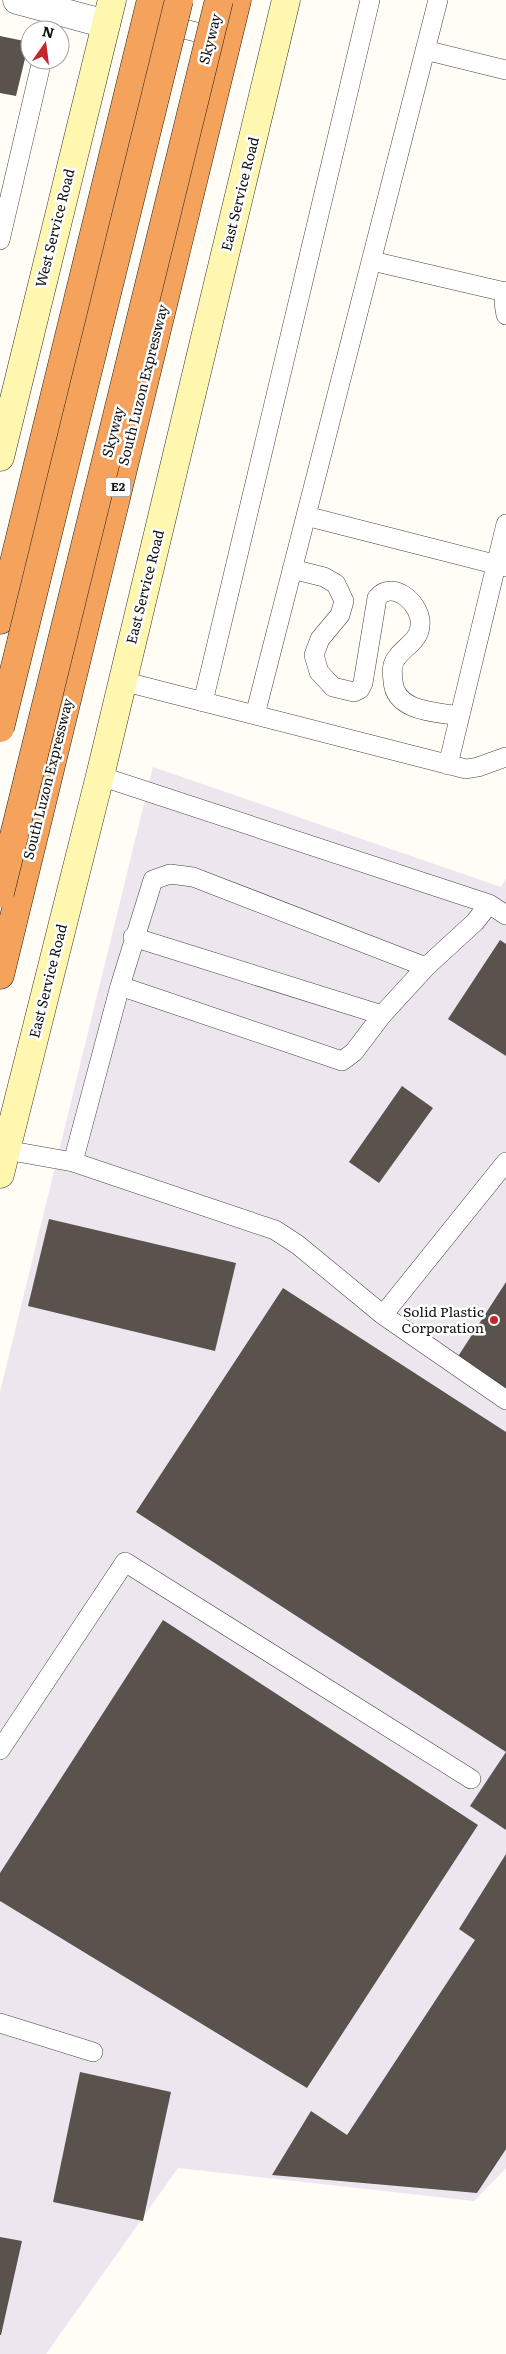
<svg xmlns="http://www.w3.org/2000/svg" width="506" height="2354" font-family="Literata,serif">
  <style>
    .industrial { fill: #eee6ef }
    .building { fill: #5a524d }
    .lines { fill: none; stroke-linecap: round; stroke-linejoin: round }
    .service-casing { stroke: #444; stroke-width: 20 }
    .tertiary-casing { stroke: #444; stroke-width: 29 }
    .secondary-casing { stroke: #333; stroke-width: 29 }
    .motorway-casing { stroke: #222; stroke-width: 29 }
    .service { stroke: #fff; stroke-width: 19 }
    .tertiary { stroke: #fff; stroke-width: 28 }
    .secondary { stroke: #fff6b0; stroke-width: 28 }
    .motorway { stroke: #f5a25d; stroke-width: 28 }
    .motorway-bridge-casing { stroke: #222; stroke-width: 29; stroke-linecap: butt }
    .motorway-bridge { stroke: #f5a25d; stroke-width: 28 }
    .poi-dot { fill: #c4262e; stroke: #fff; stroke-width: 2 }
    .labels { text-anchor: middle; stroke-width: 5; stroke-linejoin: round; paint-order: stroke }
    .shield { fill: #fff; stroke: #585858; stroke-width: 1 }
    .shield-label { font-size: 12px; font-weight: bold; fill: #111 }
    .street-label { font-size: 14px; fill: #111; stroke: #fff }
    .poi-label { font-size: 14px; fill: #111; stroke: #fff; text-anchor: end }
  </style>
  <rect width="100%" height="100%" fill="#fffdf5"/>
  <path class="industrial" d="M153 767 501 887 506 879V2168L474 2201 178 2168 46 2354H0V1392Z"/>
  <path class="building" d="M0 36 29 42 16 96 0 93Z
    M500 940 506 944V1056L448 1019Z
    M402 1086 433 1108 379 1183 349 1162Z
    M49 1219 236 1263 215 1351 28 1306Z
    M506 1282V1389L457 1358Z
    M283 1288 506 1432V1830L470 1806 506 1752 136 1512Z
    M163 1620 478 1825 307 2088 0 1901V1873Z
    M506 1854V2149L477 2193 272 2175 311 2111 347 2135 475 1940 459 1929Z
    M80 2072 171 2092 143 2221 53 2202Z
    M0 2237 22 2241 1 2335H0Z"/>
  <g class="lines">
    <g class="service-casing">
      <path id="service" d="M163 24 221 38
        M49 30 56 0
        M425 50 506 70
        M0 240 42 60
        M372 261 505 292
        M506 291 504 303 506 315
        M306 516 506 567
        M292 569 324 577 336 584 344 601 340 615 320 639 314 655 319 672 333 687 354 692 360 689 363 683 377 598C393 578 423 605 420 626 419 640 406 646 398 656 391 664 392 671 393 681 395 712 436 712 460 716
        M122 681 466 769 478 767 506 757
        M203 702 370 0
        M255 715 438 0
        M448 765 506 524
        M100 776 489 904 506 915
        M133 937 382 1015
        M120 986 342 1061 354 1052 382 1015 426 967
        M6 1150 73 1162 275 1230 298 1245 383 1315 506 1400
        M73 1162 120 986 153 880 170 874 193 877 426 967 475 922 489 904
        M383 1315 506 1162
        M0 1750 125 1562 471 1779
        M0 2023 93 2052"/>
    </g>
    <g class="tertiary-casing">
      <path id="tertiary" d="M17 0 106 24"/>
    </g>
    <g class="secondary-casing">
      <path id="secondary" d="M0 457 112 0
        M0 1174 100 776 286 0"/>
    </g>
    <g class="motorway-casing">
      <path id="motorway" d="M0 620 151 0
        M0 975 237 0"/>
    </g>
    <use href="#service" class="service"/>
    <use href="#tertiary" class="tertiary"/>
    <use href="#secondary" class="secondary"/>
    <use href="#motorway" class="motorway"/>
    <g class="motorway-bridge-casing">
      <path id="motorway-bridge" d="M0 728 179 0
        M0 893 219 0"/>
    </g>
    <use href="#motorway-bridge" class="motorway-bridge"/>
  </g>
  <circle class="poi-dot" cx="494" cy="1320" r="5"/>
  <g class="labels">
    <rect class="shield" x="105.5" y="477.5" width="25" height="19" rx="4"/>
    <g class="shield-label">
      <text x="118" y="491">E2</text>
    </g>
    <g class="street-label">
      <text transform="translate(210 39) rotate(-76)" y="5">Skyway</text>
      <text transform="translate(240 194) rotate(-76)" y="5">East Service Road</text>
      <text transform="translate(55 228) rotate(-76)" y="5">West Service Road</text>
      <text transform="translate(143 385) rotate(-76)" y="5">South Luzon Expressway</text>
      <text transform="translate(113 432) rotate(-76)" y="5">Skyway</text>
      <text transform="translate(145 587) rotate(-76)" y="5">East Service Road</text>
      <text transform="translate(48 779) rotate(-76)" y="5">South Luzon Expressway</text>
      <text transform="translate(48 981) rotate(-76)" y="5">East Service Road</text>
    </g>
    <g class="poi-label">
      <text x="484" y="1317">Solid Plastic<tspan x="484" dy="16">Corporation</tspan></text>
    </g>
  </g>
  <g transform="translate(45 45) rotate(14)"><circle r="24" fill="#ffffff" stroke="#a0a0a0"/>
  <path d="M0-4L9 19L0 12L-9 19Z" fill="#c4262e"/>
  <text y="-8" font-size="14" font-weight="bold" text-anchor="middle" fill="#111111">N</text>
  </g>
</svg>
